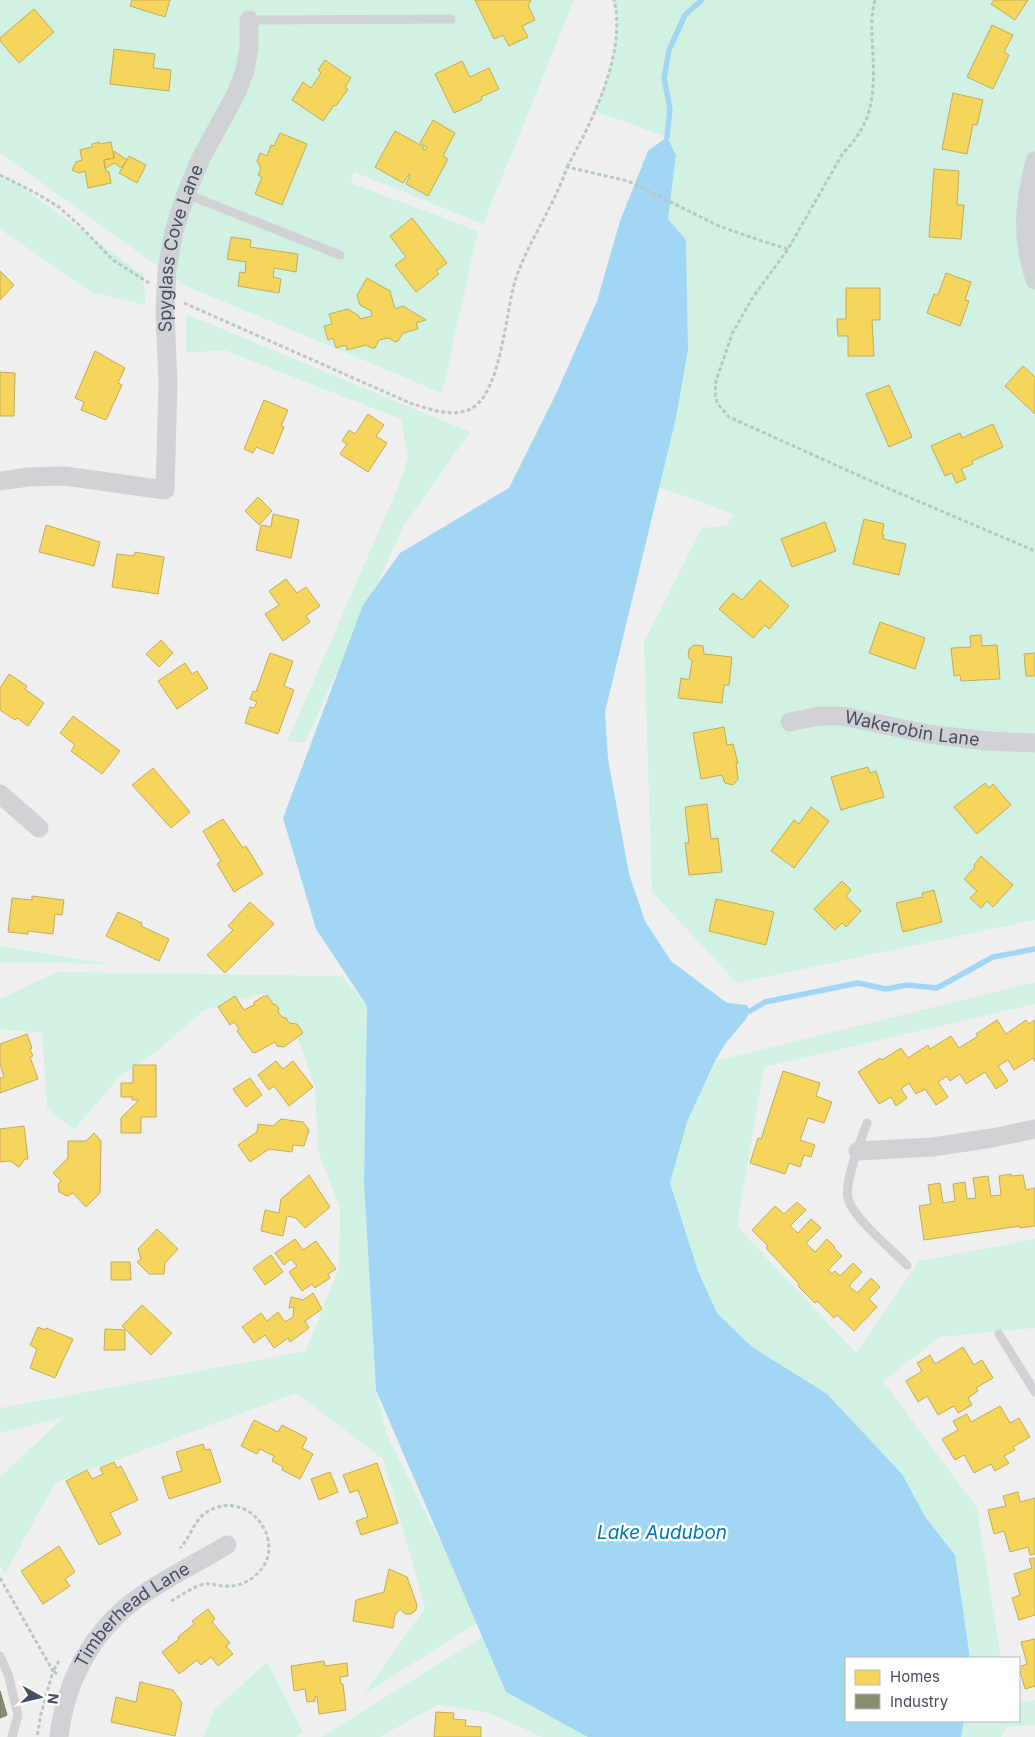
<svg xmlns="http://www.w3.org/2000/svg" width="1035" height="1737" font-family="Inter,sans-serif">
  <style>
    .green { fill: #d1f2e2 }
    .water { fill: #a1d7f4 }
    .homes { fill: #f6d55c; stroke: #c1ac5d }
    .industry { fill: #8c8c6e; stroke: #767969 }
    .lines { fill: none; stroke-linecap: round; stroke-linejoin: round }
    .stream { stroke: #a1d7f4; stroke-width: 5.5 }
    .path { stroke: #b9c7c4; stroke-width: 3; stroke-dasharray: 4 2.5; stroke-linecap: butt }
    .service { stroke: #d0d2d6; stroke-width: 9 }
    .minor { stroke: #d0d2d6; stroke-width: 19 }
    .labels { text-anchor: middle; stroke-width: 5; stroke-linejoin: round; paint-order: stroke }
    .street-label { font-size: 18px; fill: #444e5e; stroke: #fff }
    .water-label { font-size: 19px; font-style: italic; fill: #0077b5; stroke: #fff }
  </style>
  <rect width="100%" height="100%" fill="#f0efef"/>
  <path class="green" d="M0 0H574L483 224 354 172 351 183 478 231 442 393 184 285 0 153Z
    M614 0H1035V920L737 983 652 892 644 642 702 528 727 525 734 514 659 487 676 418 688 350 686 240 668 219 676 155 667 137 594 111C609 76 624 39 614 0Z
    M0 178 11 179 143 275 146 305 91 292 0 229Z
    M186 314 470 432 403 527 305 742H287L398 487 408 458 401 419 224 350 186 353Z
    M0 946 111 964 0 962Z
    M57 972 342 976 367 1006 364 1183 376 1390 387 1435 480 1621 363 1695 425 1608 383 1459 296 1393 55 1483 5 1574 0 1566V1477L64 1417 0 1433V1408L306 1351 339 1267 340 1208 318 1151 315 1087 298 1038 264 993 204 1010 157 1051 119 1077 74 1130 47 1108 42 1033 0 1029V999Z
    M1035 982V1004L764 1067 737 1226 856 1353 919 1261 1035 1239V1328L940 1337 883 1381 977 1508 1001 1658H970L955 1555 926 1518 902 1474 827 1394 751 1346 717 1313 698 1271 670 1183 687 1122 715 1061Z
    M487 1634 606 1737H542L489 1713 437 1705 380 1737H321Z
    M267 1662 303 1732 296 1737H203L214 1710Z
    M1035 1700V1725L1006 1727 1001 1737H961L964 1721H1019V1703Z"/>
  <path class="water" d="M667 137 676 155 668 219 686 240 688 350 676 418 605 712 608 759 629 874 645 921 671 961 727 1003 747 1005 750 1011 746 1019 725 1044 715 1061 687 1122 670 1183 698 1271 717 1313 751 1346 827 1394 902 1474 926 1518 955 1555 970 1658H846V1721H964L961 1737H588L506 1692 376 1390 364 1183 367 1006 316 929 283 818 363 605 400 553 509 488 556 394 597 301 620 221 648 151Z"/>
  <path class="homes" d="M132 0H170L165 17 130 6Z
    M475 0H531L528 5 535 20 522 26 528 37 509 46 503 35 494 39Z
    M994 0H1028L1015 20 991 4Z
    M34 9 54 32 19 63 0 41V38Z
    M992 25 1013 35 1004 52 1009 55 993 89 967 77Z
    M114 49 155 54 153 68 171 70 169 91 110 84Z
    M325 60 351 78 345 87 348 89 336 106 334 105 323 121 292 100 303 82 311 88 321 73 318 70Z
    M462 61 470 77 489 68 499 89 481 97 482 100 454 113 435 74Z
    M953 93 983 100 977 125 973 124 967 154 942 149Z
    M433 120 455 133 443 156 448 159 428 196 406 184 410 175 409 174 403 183 375 167 395 131 424 147 423 149 425 150 427 147 420 143Z
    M280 133 307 144 282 205 255 194 262 177 258 175 261 168 257 161 260 153 267 156 271 145 274 146Z
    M99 142 100 144 111 142 114 158 104 160 106 171 109 172 111 183 88 188 85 171 79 173 72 170 76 162 82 160 80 150 92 147V144Z
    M114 151 127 160 122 168 114 163 105 169 104 160 114 158Z
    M129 156 146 165 137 183 119 173Z
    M934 169 959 171 957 205H964L961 239 929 237Z
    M412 218 447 263 436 271 439 274 416 292 395 265 406 257 390 236Z
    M231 237 251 240 250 247 298 254 296 272 274 268 273 277 281 279 279 293 238 286 240 272 245 273 246 262 227 259Z
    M0 271 14 285 0 300Z
    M946 273 971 282 965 300 969 301 960 326 927 313 934 294 938 295Z
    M367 278 390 291 395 309 403 306 426 320 416 323 418 329 403 333 398 341 395 342 389 338 379 340 375 348H372L366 345 347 350 346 345 336 348 333 338 328 340 324 326 332 324 329 314 348 309 359 316 360 319 372 316 371 311 360 305 357 295Z
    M846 288H880V320H872L874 356H848V336H838L837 319H846Z
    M95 351 125 368 118 383 122 385 106 420 81 410 84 402 75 398Z
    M1023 366 1035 377V414L1005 386Z
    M0 372 15 373 14 416H0Z
    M889 385 912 437 889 447 866 394Z
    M264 400 288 410 281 426 284 427 273 454 256 447 253 453 244 449Z
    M368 414 384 425 376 436 387 443 368 472 340 454 347 444 342 441 349 430 355 434Z
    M993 424 1003 447 972 461 973 464 961 469 966 479 956 483 952 473 945 476 931 446 960 433 962 438Z
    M258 497 272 511 259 525 245 511Z
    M273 514 299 520 291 558 256 550 261 525 271 527Z
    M864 519 884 524 882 535H884L883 539 906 544 899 575 853 564Z
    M825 522 836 551 792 567 781 539Z
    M46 525 100 542 94 566 39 552Z
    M135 552 164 557 158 594 112 587 117 554 134 556Z
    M286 579 297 593 306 587 320 606 306 616 310 622 283 641 265 614 279 605 269 591Z
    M760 580 789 606 769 629 765 625 753 638 719 609 733 593 742 600Z
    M880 622 925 638 915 669 869 653Z
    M981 635 982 646 997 645 1000 679 961 681 960 675 954 676 951 648 971 647 970 636Z
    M161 640 173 653 159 667 146 654Z
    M694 645 703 646 704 654 732 657 729 685H724L722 703 678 698 681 678 689 680 692 661 688 657 689 649Z
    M270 653 293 661 284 686 294 690 278 734 245 723 250 707 254 708 257 702 250 699 253 691 256 692Z
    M1035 653V676H1026L1024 654Z
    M185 663 192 674 197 671 208 688 177 709 158 681Z
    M9 674 27 686 25 689 44 703 28 726 17 718 15 720 0 710V688Z
    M73 716 120 751 102 774 71 751 75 745 60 733Z
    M724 727 727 745 733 744 738 763H736L738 779 733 785 725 783 722 775 701 779 693 733Z
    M868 767 870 773 876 771 884 797 841 810 831 777Z
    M153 768 190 812 171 828 132 785Z
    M985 783 989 788 993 784 1011 805 977 834 954 807Z
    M707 804 711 839 718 838 722 872 689 875 685 843H689L685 807Z
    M811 807 829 821 794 868 771 851 794 820 799 824Z
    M223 819 243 848 246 846 263 874 234 892 217 864 221 861 203 831Z
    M981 856 1013 885 993 907 987 901 981 908 970 898 977 891 964 879 975 867 974 865Z
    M842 881 851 890 846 896 861 911 846 927 842 923 835 930 814 909Z
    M934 890 942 922 903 932 896 903 923 897 922 893Z
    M32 896 64 900 62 915 55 914 53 934 28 931V934L8 932 12 898 32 900Z
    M716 899 774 912 766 945 709 931Z
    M250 902 274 924 225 973 207 955 233 930 228 926Z
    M118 912 142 923 141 926 169 939 159 961 106 936Z
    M267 995 273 1004 276 1005 279 1008 278 1012 282 1017 286 1018 289 1023 297 1024 303 1033 284 1047 277 1046 275 1042 255 1053 254 1052 253 1053 237 1031 239 1029 234 1022 230 1025 218 1007 235 996 244 1010 254 1005V1002L264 996 265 997Z
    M997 1020 1006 1034 1026 1020 1029 1024 1035 1020V1062L1033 1058 1014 1070 1008 1060 998 1066 1008 1081 996 1089 985 1072 966 1084 960 1074 950 1081 947 1076 938 1082 948 1097 936 1105 925 1089 916 1094 909 1083 901 1089 907 1098 896 1106 891 1097 879 1104 858 1072 880 1058 882 1060 901 1048 908 1058 928 1045 930 1049 951 1036 959 1048 978 1036 976 1034Z
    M27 1034 32 1048 30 1049 33 1056 30 1057 38 1079 0 1093V1078L4 1077 0 1064V1044Z
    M276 1061 283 1069 293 1061 313 1087 289 1106 274 1086 269 1090 258 1075Z
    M133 1065H156V1117H141V1133H121V1118L139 1100H132V1097H121V1083H133Z
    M783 1071 820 1083 816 1096 832 1102 824 1123 808 1118 800 1140 815 1145 811 1157 804 1155 800 1167 789 1163 785 1174 750 1163 758 1138 761 1139Z
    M250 1078 262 1095 246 1107 233 1089Z
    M281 1119 303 1122 309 1130 304 1146 293 1145 292 1152 269 1149 250 1162 238 1145 257 1132 258 1124 273 1126Z
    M24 1126 28 1159H25L19 1167 10 1161 0 1162V1129Z
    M94 1133 101 1141 100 1193 86 1207 73 1193 67 1196 59 1192 58 1184 61 1181 53 1173 68 1158V1141H86Z
    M1011 1174V1176L1023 1175 1026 1190 1035 1188V1226L1020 1228V1226L924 1240 919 1206 931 1204 928 1185 940 1183 943 1203 955 1201 953 1184 965 1182 967 1199 976 1198 973 1178 988 1176 991 1196 1001 1195 999 1176Z
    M309 1175 330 1207 305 1228 296 1218 287 1216 283 1236 261 1231 265 1210 279 1213 281 1199Z
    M797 1202 806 1210 790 1226 798 1233 811 1219 821 1228 806 1243 815 1252 827 1239 835 1247 834 1248 842 1256 828 1270 832 1274 835 1271 840 1276 853 1263 862 1272 849 1286 857 1293 871 1278 880 1287 869 1299 877 1307 854 1331 837 1315 834 1318 817 1301 815 1303 798 1286 799 1284 766 1248 768 1246 752 1230 775 1206 784 1214Z
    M157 1229 178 1249 165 1263 164 1274H149L137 1262 141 1259 138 1249Z
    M295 1239 303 1250 316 1241 336 1269 328 1274 330 1278 315 1288 312 1284 302 1291 289 1272 297 1266 291 1259 284 1265 275 1253Z
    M271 1255 283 1272 265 1285 253 1268Z
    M111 1262H130L131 1280H111Z
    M313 1293 322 1309 305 1321 309 1328 290 1342 288 1338 274 1348 265 1335 254 1343 242 1327 261 1313 267 1321 278 1312 285 1322 293 1317 294 1307 289 1308 291 1297 303 1300Z
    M142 1305 172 1333 151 1355 122 1326Z
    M38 1327 45 1330 46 1328 73 1339 55 1378 30 1368 37 1349 30 1345Z
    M105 1329 125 1330V1350H104Z
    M963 1347 974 1365 982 1360 993 1378 976 1388 978 1391 968 1398 972 1405 958 1413 954 1406 938 1415 927 1396 918 1402 906 1381 922 1371 917 1363 930 1355 935 1364Z
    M1000 1406 1010 1423 1019 1418 1030 1437 1013 1447 1015 1450 1004 1456 1009 1463 995 1471 991 1464 974 1473 964 1455 955 1460 942 1439 958 1430 953 1421 967 1414 971 1422Z
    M254 1420 278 1432 282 1425 307 1438 302 1448 313 1454 300 1479 282 1470 283 1467 272 1461 274 1456 260 1449 257 1454 241 1446Z
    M203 1444 205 1450 210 1449 221 1482 169 1499 162 1477 182 1471 176 1452Z
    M114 1462 117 1468 121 1466 138 1500 110 1513 121 1534 99 1545 66 1481 87 1470 92 1479 103 1474 100 1468Z
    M377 1463 398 1523 361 1535 356 1521 368 1517 358 1490 350 1493 343 1475Z
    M330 1472 338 1492 319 1500 311 1479Z
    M1018 1492 1020 1502 1035 1498V1554L1030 1555 1028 1547 1010 1552 1004 1531 994 1534 988 1510 1006 1506 1003 1496Z
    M59 1546 75 1572 65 1579 70 1586 43 1604 21 1571Z
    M1035 1558V1615L1019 1620 1012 1598 1020 1595 1014 1574 1032 1568 1029 1559Z
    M389 1569 407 1577 417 1605 416 1610 411 1614H405L400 1609 395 1615 393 1628 353 1621 356 1600 384 1592Z
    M208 1609 215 1619 212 1622 230 1643 226 1646 233 1654 218 1666 211 1657 201 1665 197 1660 179 1674 162 1652 179 1639 178 1637 194 1624 192 1621Z
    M1035 1639V1686L1025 1689 1019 1667 1027 1664 1021 1642Z
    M324 1661 325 1666 347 1663 348 1676 340 1677 341 1684H343L346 1710 319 1714 317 1696 315 1697V1701L307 1702 305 1689 294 1691 291 1666Z
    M140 1682 173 1690 182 1703 175 1736 111 1722 116 1697 136 1702Z
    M436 1712 454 1713 453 1719 466 1720 465 1726 481 1727V1737H434Z"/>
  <path class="industry" d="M0 1691 7 1715 0 1718Z"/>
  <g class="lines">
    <path class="stream" d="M667 137 670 109 664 78 669 50 685 15 702 0
      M750 1011 765 1002 858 983 886 989 907 985 937 988 993 957 1035 949"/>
    <path class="path" d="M875 0C870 18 872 36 873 55 874 76 874 105 864 124 859 135 852 144 843 153L788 249 751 300 732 334 716 381 715 393 717 403 729 417 871 481 1035 551
      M567 167C592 122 627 52 614 0
      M0 175 34 192 59 207 79 225 113 260 149 283
      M184 303 410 403C429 409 457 420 475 406 501 387 506 312 515 281 528 241 554 207 567 167L628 181 719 226 762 241 788 249
      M0 1578 53 1671 41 1714 37 1737
      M171 1601C181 1596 193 1586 205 1584 211 1583 218 1586 224 1586 236 1587 247 1583 256 1575 291 1544 248 1486 207 1512 193 1521 191 1537 180 1548
      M57 1674 53 1671 59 1661"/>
    <path class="service" d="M249 20 451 19
      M186 194 340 255
      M867 1123C861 1140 844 1182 848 1198 852 1217 892 1250 907 1265
      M999 1334 1035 1392
      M0 1656 8 1674 18 1715 12 1737"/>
    <g class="minor">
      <path d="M1035 161C1024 204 1021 237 1035 280"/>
      <path id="s1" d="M0 481 28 477 65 476 165 490 168 383 165 311 167 270 174 231 186 194 201 158 236 94 245 70 249 47V20"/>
      <path id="s2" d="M790 722 819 716H842L928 734 987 741 1035 743"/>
      <path d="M0 794 39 828"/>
      <path d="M858 1151 933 1147 992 1138 1035 1129"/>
      <path id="s3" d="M59 1737C65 1682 92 1631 138 1598 164 1579 199 1562 227 1545"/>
    </g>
  </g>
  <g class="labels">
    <g class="street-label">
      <text dy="6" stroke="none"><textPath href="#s1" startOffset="410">Spyglass Cove Lane</textPath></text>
      <text dy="6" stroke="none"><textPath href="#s2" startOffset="124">Wakerobin Lane</textPath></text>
      <text dy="6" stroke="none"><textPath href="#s3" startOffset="149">Timberhead Lane</textPath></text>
    </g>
    <g class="water-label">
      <text x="662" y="1539">Lake Audubon</text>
    </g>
  </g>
  <rect x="845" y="1657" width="175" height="65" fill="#ffffff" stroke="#b4b8bf"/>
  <rect x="855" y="1670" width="25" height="15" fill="#f6d55c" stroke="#b4b8bf"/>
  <text x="890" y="1682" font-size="15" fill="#444e5e">Homes</text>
  <rect x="855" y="1694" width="25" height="15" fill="#8c8c6e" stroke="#b4b8bf"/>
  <text x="890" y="1707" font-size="15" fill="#444e5e">Industry</text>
  <g transform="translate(40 1697) rotate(98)" stroke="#ffffff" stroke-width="4" paint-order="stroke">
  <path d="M0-4L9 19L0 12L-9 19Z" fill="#444e5e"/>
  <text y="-8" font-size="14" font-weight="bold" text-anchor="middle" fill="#444e5e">N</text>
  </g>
</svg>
